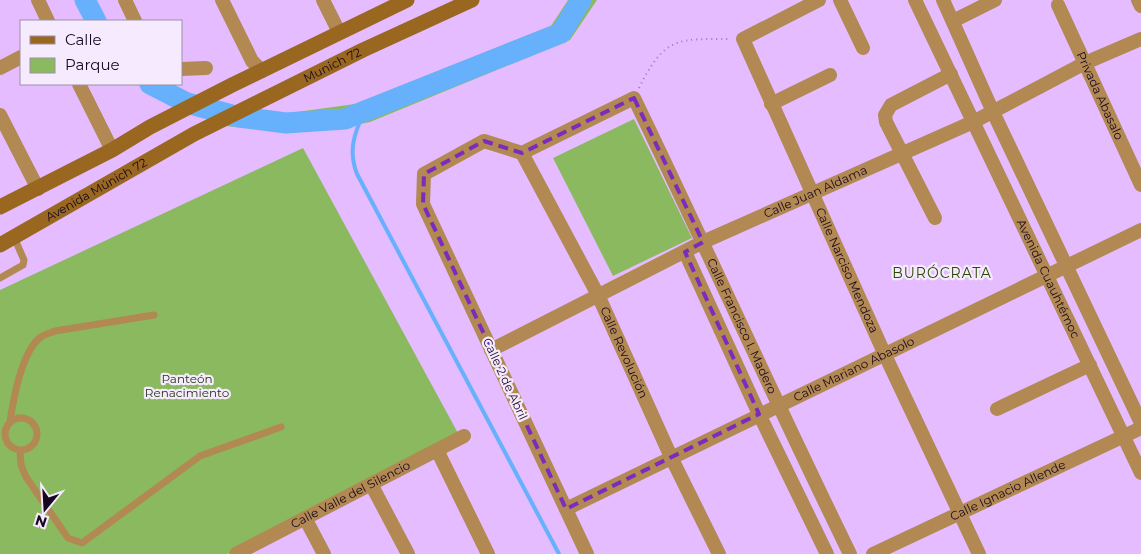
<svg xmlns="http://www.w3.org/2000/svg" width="1141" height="554" font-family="Montserrat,sans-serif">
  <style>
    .green { fill: #8bb95f }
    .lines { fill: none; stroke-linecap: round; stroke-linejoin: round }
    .stream { stroke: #67b0fc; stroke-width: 4 }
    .river { stroke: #67b0fc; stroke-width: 21 }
    .path { stroke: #997bae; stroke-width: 2; stroke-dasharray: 1 4; stroke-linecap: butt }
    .service { stroke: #b28853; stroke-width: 7 }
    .minor { stroke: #b28853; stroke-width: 14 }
    .secondary { stroke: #996720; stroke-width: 15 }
    .marked { fill: none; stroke: #7b2cbf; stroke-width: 4; stroke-dasharray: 10 6; stroke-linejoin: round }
    .labels { text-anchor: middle; stroke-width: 4.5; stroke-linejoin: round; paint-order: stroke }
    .street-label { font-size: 12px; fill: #16081f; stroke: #f6eafe }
    .park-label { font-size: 12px; fill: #1e310a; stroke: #f6eafe }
    .neighbourhood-label { font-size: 14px; letter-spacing: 1px; fill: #2a4800; stroke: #f6eafe }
  </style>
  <rect width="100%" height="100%" fill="#e4bcff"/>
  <path class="green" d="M568 0H597L570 40 370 122 329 130 276 131 226 126 187 103 235 106 282 114 355 104 551 26Z
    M634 119 692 238 613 276 553 158Z
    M303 148 459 435 227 554H0V290Z"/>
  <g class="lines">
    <path class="stream" d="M364 112C354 134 348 151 357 174L559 554"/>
    <path class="river" d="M85 0 96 21
      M150 84 187 103 239 117 286 123 345 119 561 33 581 0"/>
    <path class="path" d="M639 88C665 36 677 39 731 39"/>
    <path class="service" d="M0 278 23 265 24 260 14 237
      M5 434a16 16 0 1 1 32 0a16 16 0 1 1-32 0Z
      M10 422C13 400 22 350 41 337 44 334 51 333 55 331L154 315
      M20 451 21 465 26 477 68 538 82 543 200 456 281 427"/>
    <g class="minor">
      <path d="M38 0 48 21"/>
      <path d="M125 0 135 21"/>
      <path d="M222 0 252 61 262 71"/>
      <path d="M323 0 339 32"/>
      <path id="s1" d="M819 0 743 39 885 355 979 554"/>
      <path d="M840 0 863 48"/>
      <path id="s2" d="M915 0 1141 473"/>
      <path d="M943 0 993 112 1141 423"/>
      <path d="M1138 0 1141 6"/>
      <path id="s3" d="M1058 5 1141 185"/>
      <path d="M953 21 995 0"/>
      <path d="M0 68 21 57"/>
      <path d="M181 69 206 68"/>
      <path d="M79 84 112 150"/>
      <path d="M771 104 830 75"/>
      <path d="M0 115 38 189"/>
      <path id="s4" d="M522 153 598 295 671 457 719 554"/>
      <path d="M935 218 886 122 885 115 891 105 951 74"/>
      <path d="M685 252 759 414 827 554"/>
      <path id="s5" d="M491 350 703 242 973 122 1085 63 1141 39"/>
      <path d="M997 409 1090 365"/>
      <path d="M437 450 488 554"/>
      <path d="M371 484 408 554"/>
      <path id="s6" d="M566 509 1141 230"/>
      <path d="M305 518 324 554"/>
      <path id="s7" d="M236 554 464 436"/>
      <path id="s8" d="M587 554 423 204 424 174 484 141 522 153 634 98C707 249 776 403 850 554"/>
      <path id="s9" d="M873 554 1141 428"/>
    </g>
    <g class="secondary">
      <path d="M0 207 112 150 150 127 232 85 407 0"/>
      <path id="s10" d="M0 245 194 134 363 50 472 0"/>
    </g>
  </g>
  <path class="marked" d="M634 98 703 242 685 252 759 414 566 509 423 204 424 174 484 141 522 153Z"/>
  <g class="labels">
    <g class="street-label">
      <text dy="4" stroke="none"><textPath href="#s10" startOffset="378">Munich 72</textPath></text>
      <text dy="4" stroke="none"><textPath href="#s3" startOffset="100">Privada Abasalo</textPath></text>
      <text dy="4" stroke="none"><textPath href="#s10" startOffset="111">Avenida Múnich 72</textPath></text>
      <text dy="4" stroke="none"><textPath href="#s5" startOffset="361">Calle Juan Aldama</textPath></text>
      <text dy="4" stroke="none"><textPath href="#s1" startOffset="339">Calle Narciso Mendoza</textPath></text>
      <text dy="4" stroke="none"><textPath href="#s2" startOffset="309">Avenida Cuauhtémoc</textPath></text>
      <text dy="4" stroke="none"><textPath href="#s8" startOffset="902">Calle Francisco I. Madero</textPath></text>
      <text dy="4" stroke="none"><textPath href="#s4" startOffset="224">Calle Revolución</textPath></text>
      <text dy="4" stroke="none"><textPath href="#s6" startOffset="320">Calle Mariano Abasolo</textPath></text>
      <text transform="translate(505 379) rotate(65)" y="4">Calle 2 de Abril</text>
      <text dy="4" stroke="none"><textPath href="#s9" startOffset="149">Calle Ignacio Allende</textPath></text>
      <text dy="4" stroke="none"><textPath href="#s7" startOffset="129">Calle Valle del Silencio</textPath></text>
    </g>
    <g class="park-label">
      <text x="187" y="383">Panteón<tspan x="187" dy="14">Renacimiento</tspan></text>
    </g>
    <g class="neighbourhood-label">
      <text x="942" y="278">BURÓCRATA</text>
    </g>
  </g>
  <rect x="20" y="20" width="162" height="65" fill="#f6eafe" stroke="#9c90a5"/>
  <rect x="30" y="36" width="25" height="8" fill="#996720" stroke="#9c90a5"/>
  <text x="65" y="45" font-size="15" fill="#16081f">Calle</text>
  <rect x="30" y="58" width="25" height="15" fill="#8bb95f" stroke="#9c90a5"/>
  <text x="65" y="70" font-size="15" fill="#16081f">Parque</text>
  <g transform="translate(45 509) rotate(198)" stroke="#f6eafe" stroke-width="4" paint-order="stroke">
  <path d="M0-4L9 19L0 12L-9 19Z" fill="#16081f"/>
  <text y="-8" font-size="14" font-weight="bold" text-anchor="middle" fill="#16081f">N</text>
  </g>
</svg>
